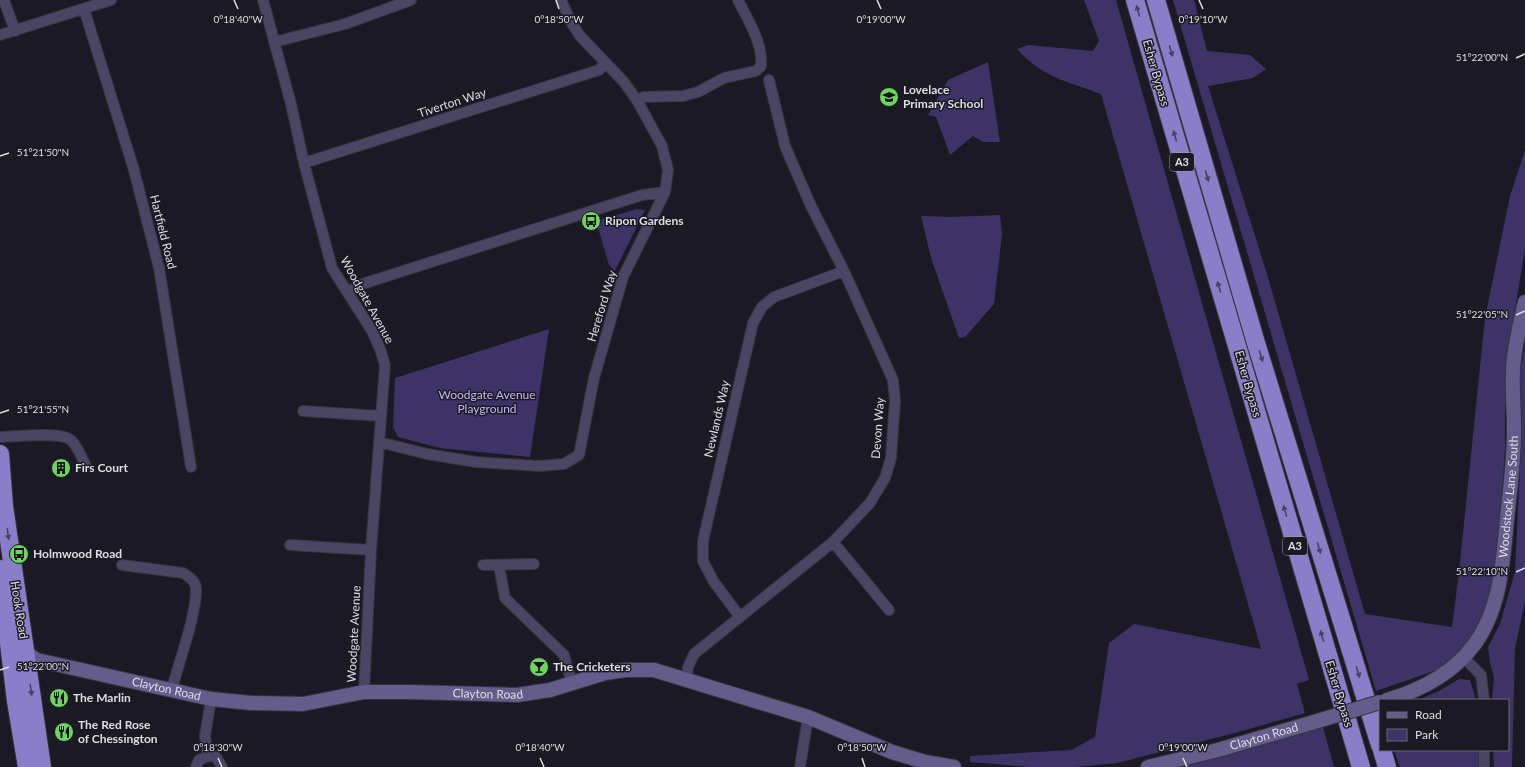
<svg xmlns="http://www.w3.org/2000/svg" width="1525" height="767" font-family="Lato,sans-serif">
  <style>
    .green { fill: #3e3366 }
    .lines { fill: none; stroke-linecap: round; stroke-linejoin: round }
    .street-casing { stroke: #36353f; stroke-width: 12 }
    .secondary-casing { stroke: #36353f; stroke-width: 16 }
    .highway-casing { stroke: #36353f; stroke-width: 20 }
    .street { stroke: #494563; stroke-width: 10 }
    .secondary { stroke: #645c8b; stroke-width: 14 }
    .highway { stroke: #8b7ec8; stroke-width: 18 }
    .secondary-bridge-casing { stroke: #36353f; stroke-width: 16; stroke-linecap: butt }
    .secondary-bridge { stroke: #645c8b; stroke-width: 14 }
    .oneway { fill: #484166 }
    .ticks { fill: none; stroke: #dfdee6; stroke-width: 1.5 }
    .labels { text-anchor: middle; stroke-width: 3; stroke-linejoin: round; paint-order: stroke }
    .shield { fill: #1b1924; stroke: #a4a3ac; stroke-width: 1 }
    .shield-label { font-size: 11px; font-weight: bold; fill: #dfdee6 }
    .street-label { font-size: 12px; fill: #dfdee6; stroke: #1b1924 }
    .poi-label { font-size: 12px; font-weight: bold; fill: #dfdee6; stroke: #1b1924; text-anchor: start }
    .park-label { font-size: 12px; fill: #c2b9f5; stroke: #1b1924 }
    .ticks-label { font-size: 10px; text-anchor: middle; fill: #dfdee6; stroke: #1b1924; stroke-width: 3; stroke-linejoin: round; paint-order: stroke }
  </style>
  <rect width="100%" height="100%" fill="#1b1924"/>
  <path class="green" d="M1084 0H1116L1309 680 1297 684 1305 713 1235 733 1117 763 1075 767H1029L970 762V756L1071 750 1095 737 1109 643 1134 624 1261 649 1101 94C1067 81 1043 78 1017 49L1028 45 1093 51 1099 41Z
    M1173 0H1194L1207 51 1250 55 1266 69 1253 78 1208 86 1267 274 1365 614 1452 627 1459 572 1485 318 1510 196 1525 150V248L1505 372V448L1501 512 1497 561 1489 602 1479 627 1467 644 1451 660 1440 669 1376 691Z
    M988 62 1000 142H983L973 136 950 155 936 117 928 115 948 80Z
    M637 209 645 210 615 271 609 265 596 221Z
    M1000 215 1002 234 994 304 965 337 959 338 931 258 921 216 951 217Z
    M549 329 530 457 440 448 398 437 393 427 395 378Z
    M1525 345V602L1515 648 1512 767H1494L1493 750H1508V700H1492L1494 677 1490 663 1488 647 1500 624 1515 572 1521 446 1520 372Z
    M1459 679 1470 680 1476 700H1418L1439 691Z
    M1323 727 1334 767H1180Z
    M1394 750H1479V767H1400Z"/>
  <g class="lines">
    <g class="street-casing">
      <path id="street" d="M4 0 15 31
        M263 0 291 104 304 163 332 268 372 331 380 349 385 365 371 550 364 692
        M84 9 134 170 159 268 191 467
        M0 35 111 0
        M274 42 345 24 411 0
        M638 102 643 97 683 96 698 92 724 78 756 71 761 66C763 43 748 20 738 0
        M304 163 599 70 605 63
        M348 293 359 285 642 195 665 192
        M303 411 381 416
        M0 437C15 437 60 431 71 440 78 447 82 458 86 467
        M379 442 427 454 476 462 539 466 564 464 579 455 594 378 623 277 665 192 668 170 662 146 638 102 624 82 580 36 571 22 561 0
        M833 542 889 610
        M290 545 371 550
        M122 565 183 573C189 577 196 581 196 589 197 613 178 665 172 689
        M483 565 534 564
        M499 566 505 598 564 655 572 684
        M740 617 714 582 703 561V541L753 323 762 307 774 297 844 271
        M1464 658 1481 675 1484 700
        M687 679 688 667 694 654 833 542 870 503 885 478 891 458 895 401 893 380 844 271 811 206 785 146 769 80
        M1484 750V767
        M208 756 205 736 211 699
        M196 767 199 760 208 756 216 757 222 767
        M800 767 808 717"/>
    </g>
    <g class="secondary-casing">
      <g id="secondary">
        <path id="s1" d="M19 652H25L37 660 211 699 251 703 303 704 364 692H409L517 695 550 690 605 673 625 670H654L808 717 892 752 925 762 954 767"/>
        <path id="s2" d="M1387 700C1422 690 1452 674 1474 645 1503 606 1503 554 1508 509 1511 483 1514 456 1514 430 1514 410 1512 390 1513 370 1514 347 1520 324 1525 302"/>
        <path id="s3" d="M1148 767 1218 750 1311 723"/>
      </g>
    </g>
    <g class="highway-casing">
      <path id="highway" d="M1135 0 1361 767
        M1156 0 1256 343 1380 745
        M0 454 4 506 42 767
        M0 569 16 701 27 767
        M1382 750 1387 767"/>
    </g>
    <use href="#street" class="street"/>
    <use href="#secondary" class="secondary"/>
    <use href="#highway" class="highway"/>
    <g class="secondary-bridge-casing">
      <path id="secondary-bridge" d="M1311 723 1380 702"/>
    </g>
    <use href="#secondary-bridge" class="secondary-bridge"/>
  </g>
  <defs><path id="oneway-solid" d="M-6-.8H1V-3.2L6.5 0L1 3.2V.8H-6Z"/></defs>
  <g class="oneway">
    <use href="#oneway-solid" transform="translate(1138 11) rotate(-106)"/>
    <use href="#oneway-solid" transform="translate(1171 51) rotate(74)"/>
    <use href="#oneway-solid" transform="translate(1175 136) rotate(-106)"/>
    <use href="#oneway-solid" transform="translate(1207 176) rotate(74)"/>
    <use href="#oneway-solid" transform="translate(1219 287) rotate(-106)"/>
    <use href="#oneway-solid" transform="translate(1261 356) rotate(73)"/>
    <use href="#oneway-solid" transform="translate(1285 511) rotate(-106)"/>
    <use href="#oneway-solid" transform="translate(8 534) rotate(82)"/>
    <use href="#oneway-solid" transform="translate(1319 548) rotate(73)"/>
    <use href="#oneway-solid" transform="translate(1322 636) rotate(-106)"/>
    <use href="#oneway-solid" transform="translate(1358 672) rotate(73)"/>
    <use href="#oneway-solid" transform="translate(31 690) rotate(82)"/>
  </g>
  <path class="ticks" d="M234 0 238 9M556 0 559 9M877 0 881 9M1199 0 1203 9M1516 58 1525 54M0 156 9 153M1516 315 1525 311M0 413 9 410M1516 572 1525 568M0 670 9 667M218 758 222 767M540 758 544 767M862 758 865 767M1183 758 1187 767"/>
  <defs>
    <g id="school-disc" transform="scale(1)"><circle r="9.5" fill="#6fd360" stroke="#1b1924"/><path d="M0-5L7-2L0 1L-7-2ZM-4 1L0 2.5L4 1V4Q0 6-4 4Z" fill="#111"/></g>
    <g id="bus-disc" transform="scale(1)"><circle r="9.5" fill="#6fd360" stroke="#1b1924"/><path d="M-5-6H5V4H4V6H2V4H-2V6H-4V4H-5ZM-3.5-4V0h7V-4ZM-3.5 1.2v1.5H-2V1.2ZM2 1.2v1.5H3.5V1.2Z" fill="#111"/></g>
    <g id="building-disc" transform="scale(1)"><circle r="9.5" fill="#6fd360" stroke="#1b1924"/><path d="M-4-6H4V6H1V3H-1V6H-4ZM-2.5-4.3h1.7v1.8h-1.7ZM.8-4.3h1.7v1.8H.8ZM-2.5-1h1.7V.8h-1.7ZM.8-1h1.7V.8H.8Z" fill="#111"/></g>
    <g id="bar-disc" transform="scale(1)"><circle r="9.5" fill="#6fd360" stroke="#1b1924"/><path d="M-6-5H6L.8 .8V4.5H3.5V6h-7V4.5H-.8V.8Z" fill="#111"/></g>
    <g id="restaurant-disc" transform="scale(1)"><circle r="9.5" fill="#6fd360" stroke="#1b1924"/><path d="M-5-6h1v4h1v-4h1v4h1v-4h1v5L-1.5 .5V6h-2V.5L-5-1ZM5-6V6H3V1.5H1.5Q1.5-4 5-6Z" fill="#111"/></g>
  </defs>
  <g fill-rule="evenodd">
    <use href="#school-disc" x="889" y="97"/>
    <use href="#bus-disc" x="591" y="221"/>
    <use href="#building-disc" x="61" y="468"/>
    <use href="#bus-disc" x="19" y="554"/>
    <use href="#bar-disc" x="539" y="667"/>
    <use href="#restaurant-disc" x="59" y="698"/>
    <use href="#restaurant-disc" x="64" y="732"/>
  </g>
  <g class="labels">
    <g class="shield">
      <rect x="1170" y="153" width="24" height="18" rx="3"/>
      <rect x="1283" y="537" width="24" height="18" rx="3"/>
    </g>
    <g class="shield-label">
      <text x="1182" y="166">A3</text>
      <text x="1295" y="550">A3</text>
    </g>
    <g class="street-label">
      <text transform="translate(1156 73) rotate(74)" y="4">Esher Bypass</text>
      <text transform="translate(452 103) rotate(-18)" y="4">Tiverton Way</text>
      <text transform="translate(163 232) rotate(76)" y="4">Hartfield Road</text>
      <text transform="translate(367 300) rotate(61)" y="4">Woodgate Avenue</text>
      <text transform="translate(602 306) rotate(-73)" y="4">Hereford Way</text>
      <text transform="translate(1248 384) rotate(74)" y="4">Esher Bypass</text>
      <text transform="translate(717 419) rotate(-77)" y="4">Newlands Way</text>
      <text transform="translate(878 428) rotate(-86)" y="4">Devon Way</text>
      <text dy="4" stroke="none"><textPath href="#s2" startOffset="259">Woodstock Lane South</textPath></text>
      <text transform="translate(19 610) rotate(81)" y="4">Hook Road</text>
      <text transform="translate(354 634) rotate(-87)" y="4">Woodgate Avenue</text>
      <text dy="4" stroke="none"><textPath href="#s1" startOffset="153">Clayton Road</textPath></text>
      <text dy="4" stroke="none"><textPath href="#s1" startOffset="477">Clayton Road</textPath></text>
      <text transform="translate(1339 694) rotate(73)" y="4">Esher Bypass</text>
      <text dy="4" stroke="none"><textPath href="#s3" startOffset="120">Clayton Road</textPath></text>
    </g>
    <g class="poi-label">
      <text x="903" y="94">Lovelace<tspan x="903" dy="14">Primary School</tspan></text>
      <text x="605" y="225">Ripon Gardens</text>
      <text x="75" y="472">Firs Court</text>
      <text x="33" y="558">Holmwood Road</text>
      <text x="553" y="671">The Cricketers</text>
      <text x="73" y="702">The Marlin</text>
      <text x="78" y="729">The Red Rose<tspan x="78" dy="14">of Chessington</tspan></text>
    </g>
    <g class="park-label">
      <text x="487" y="399">Woodgate Avenue<tspan x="487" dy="14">Playground</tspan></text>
    </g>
  </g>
  <g class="ticks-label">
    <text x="238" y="23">0°18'40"W</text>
    <text x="559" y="23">0°18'50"W</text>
    <text x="881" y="23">0°19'00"W</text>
    <text x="1203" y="23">0°19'10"W</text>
    <text x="1482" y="61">51°22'00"N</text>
    <text x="43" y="156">51°21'50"N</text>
    <text x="1482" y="318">51°22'05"N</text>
    <text x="43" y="413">51°21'55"N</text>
    <text x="1482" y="575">51°22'10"N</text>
    <text x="43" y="670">51°22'00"N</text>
    <text x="218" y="751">0°18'30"W</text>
    <text x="540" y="751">0°18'40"W</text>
    <text x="862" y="751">0°18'50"W</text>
    <text x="1183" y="751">0°19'00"W</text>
  </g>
  <rect x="1379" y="699" width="130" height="52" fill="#1b1924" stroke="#696872"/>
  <rect x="1387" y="712" width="20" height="6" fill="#645c8b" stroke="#696872"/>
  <text x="1415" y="719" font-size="12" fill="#dfdee6">Road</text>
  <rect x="1387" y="729" width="20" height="12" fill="#3e3366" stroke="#696872"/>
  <text x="1415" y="739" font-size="12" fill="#dfdee6">Park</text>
</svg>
